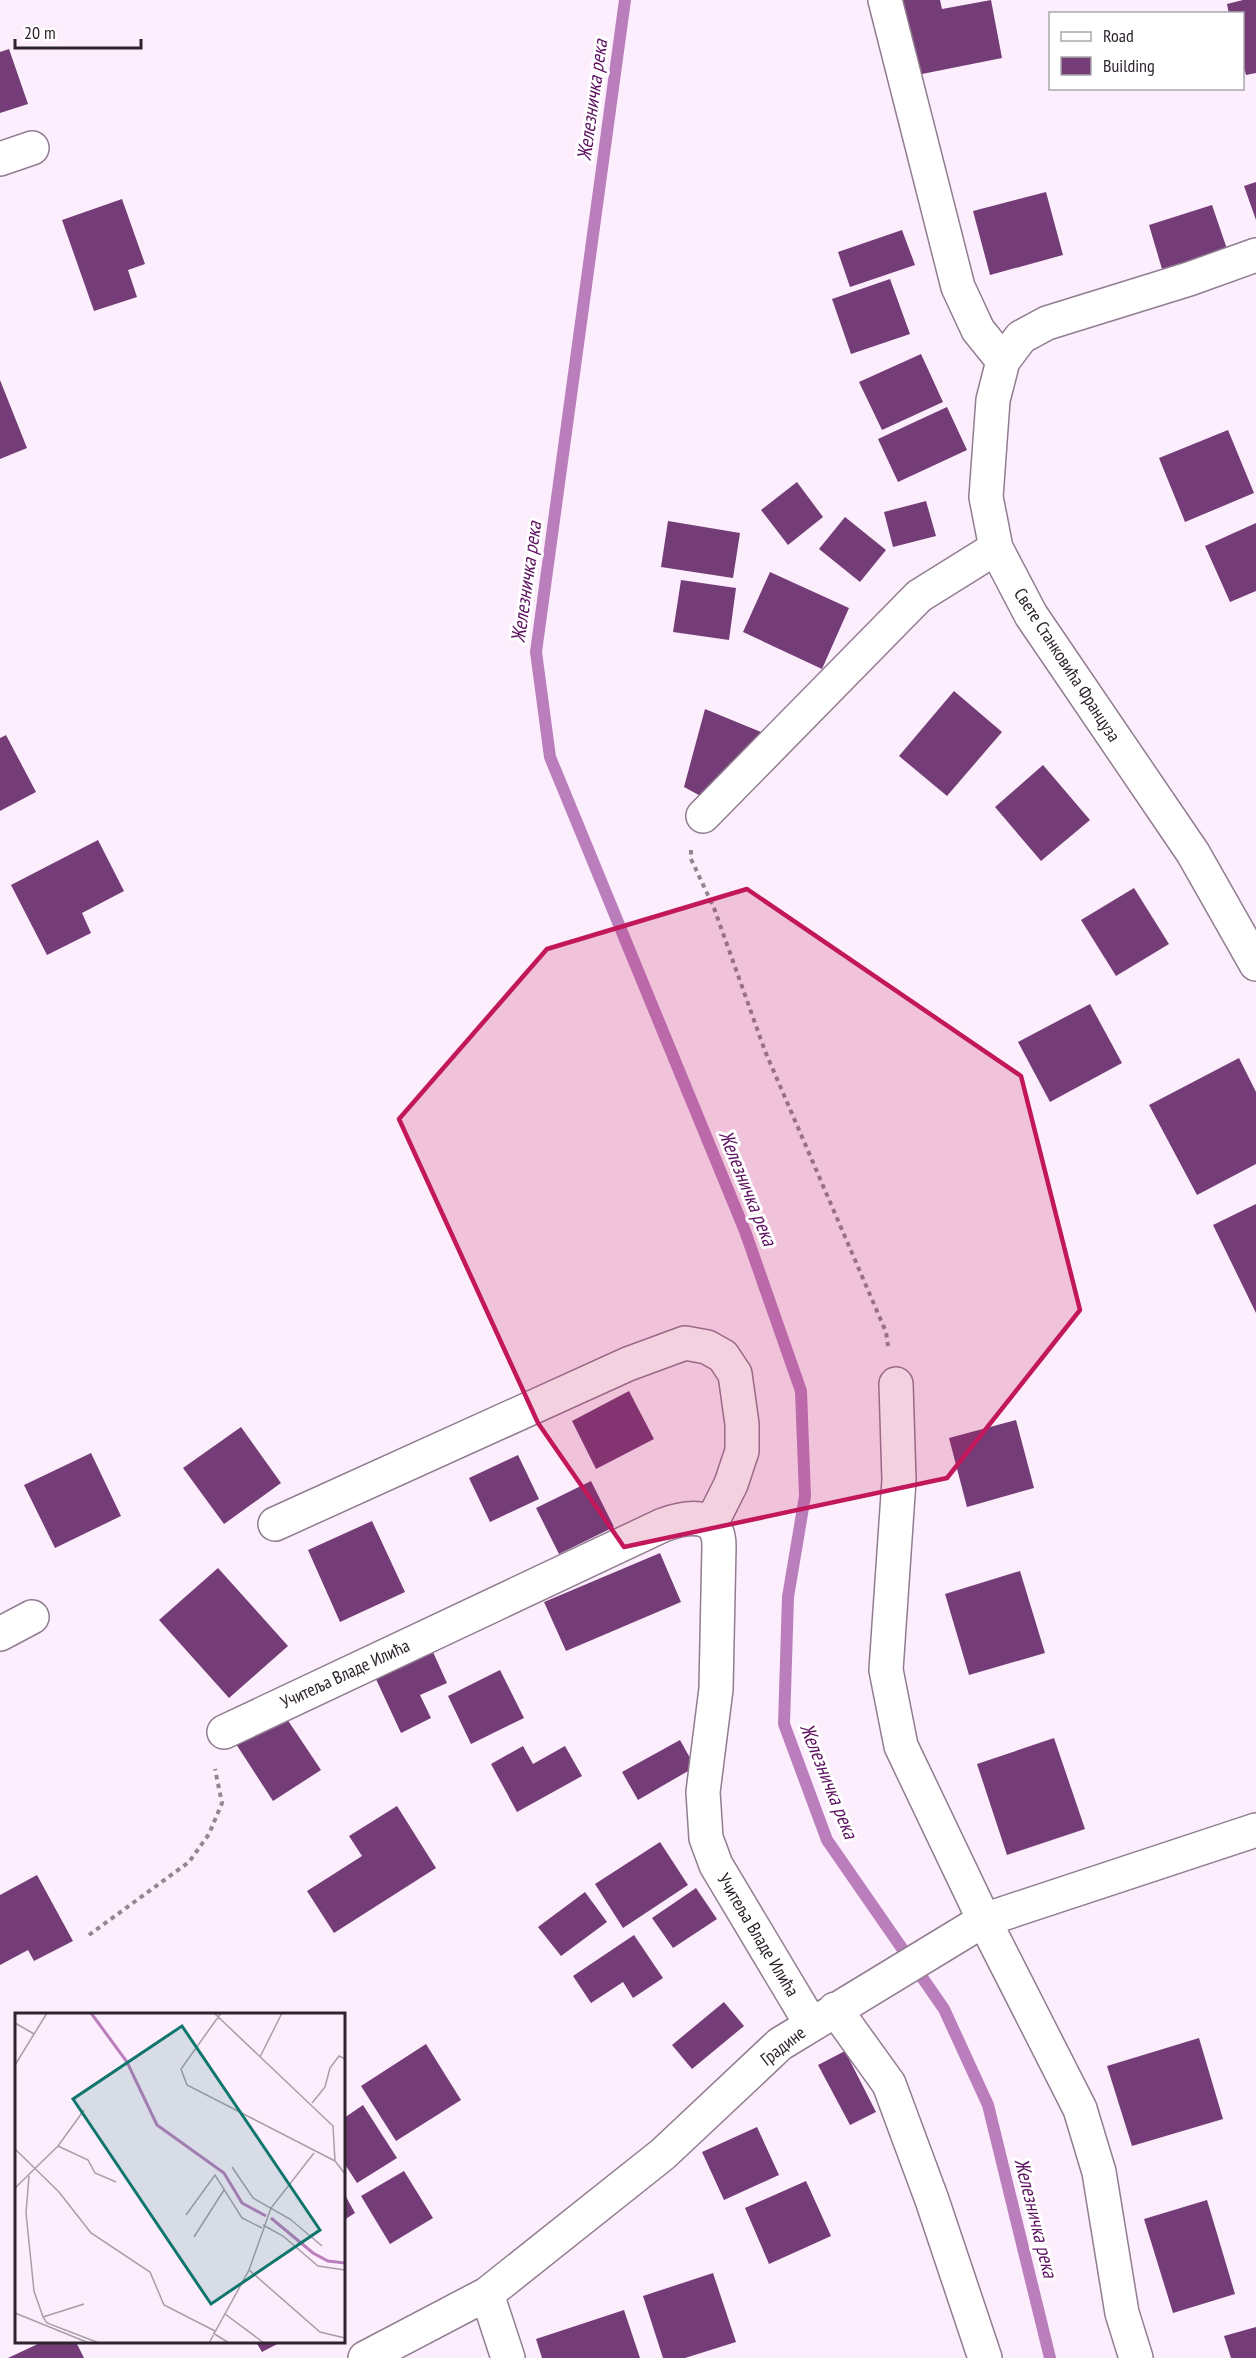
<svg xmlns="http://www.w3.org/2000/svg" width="1256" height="2358" font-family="'PT Sans Narrow',sans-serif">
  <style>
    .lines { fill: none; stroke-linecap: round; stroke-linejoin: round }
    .stream { stroke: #bb7ebd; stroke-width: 12 }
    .building { fill: #753d77 }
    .minor-casing { stroke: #917c91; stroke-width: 36 }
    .path { stroke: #928692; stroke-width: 4; stroke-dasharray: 4.5 4.5; stroke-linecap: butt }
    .minor { stroke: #fff; stroke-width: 33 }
    .marked { fill: #c2185b; fill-opacity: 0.2; stroke: #c2185b; stroke-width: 4.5; stroke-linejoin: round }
    .labels { text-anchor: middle; stroke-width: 6; stroke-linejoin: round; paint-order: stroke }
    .street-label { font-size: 18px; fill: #2d242d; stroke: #fff }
    .water-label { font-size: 20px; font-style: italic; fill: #5d1160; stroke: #fff }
    .inset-river { fill: none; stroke: #bb7ebd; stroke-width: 3 }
    .inset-road { fill: none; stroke: #a99da9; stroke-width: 1.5 }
    .view { fill: #0f766e; fill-opacity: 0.15; stroke: #0f766e; stroke-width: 3 }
    .inset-edge { fill: none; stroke: #2d242d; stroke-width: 3 }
  </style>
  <rect width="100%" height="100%" fill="#fceefc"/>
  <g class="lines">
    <path class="stream" d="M625 0 536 652 550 757 745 1231 801 1391 805 1496 788 1597 784 1724 827 1840 944 2009 988 2105 1050 2358"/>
  </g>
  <path class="building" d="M896 0H940L942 9 991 0 1002 58 912 76Z
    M1243 0H1256V73L1246 75 1242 61V14H1229L1227 4Z
    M9 49 28 104 0 113V52Z
    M1256 182V220L1244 186Z
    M1046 192 1063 255 990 275 973 211Z
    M122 199 145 264 128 270 137 297 94 311 62 220Z
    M1212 205 1227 249 1162 269 1149 225Z
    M902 230 915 265 850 287 838 252Z
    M890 279 910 334 851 354 832 299Z
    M921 354 943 402 882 430 859 382Z
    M0 380 27 448 0 459Z
    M947 407 967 450 898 482 878 439Z
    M1228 430 1254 493 1185 522 1159 458Z
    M797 482 823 517 788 545 761 510Z
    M926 501 936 536 893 547 884 512Z
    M845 517 886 550 860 582 819 549Z
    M668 521 740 533 733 578 661 567Z
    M1256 523V591L1230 602 1205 546Z
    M770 572 849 608 822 669 743 632Z
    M681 580 736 588 729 640 673 632Z
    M954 691 1002 732 947 796 899 756Z
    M705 709 766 734 708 800 684 787Z
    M6 735 36 792 0 811V738Z
    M1043 765 1090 820 1041 861 995 807Z
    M98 840 124 891 82 913 91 933 47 955 11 885Z
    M1134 888 1169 944 1116 976 1081 920Z
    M1090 1004 1122 1063 1050 1102 1018 1042Z
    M1239 1058 1256 1092V1164L1197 1195 1149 1105Z
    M1256 1204V1313L1213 1225Z
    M629 1391 654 1439 596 1469 572 1421Z
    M1016 1420 1034 1488 967 1507 949 1438Z
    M241 1427 281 1483 224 1524 183 1468Z
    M91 1453 121 1516 55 1548 24 1485Z
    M518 1455 539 1499 490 1522 469 1478Z
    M591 1481 614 1527 559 1554 536 1508Z
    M372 1521 405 1592 340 1622 308 1550Z
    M660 1553 681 1602 566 1651 544 1602Z
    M218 1568 288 1646 229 1698 159 1620Z
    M1020 1571 1045 1653 969 1675 945 1594Z
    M432 1650 447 1683 420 1695 431 1718 401 1733 375 1677Z
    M500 1670 524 1718 471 1744 448 1696Z
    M283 1713 321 1770 273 1801 236 1744Z
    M1054 1738 1085 1829 1007 1855 977 1764Z
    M680 1740 695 1767 638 1800 622 1772Z
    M523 1746 533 1764 565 1746 582 1776 517 1812 491 1764Z
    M397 1806 436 1868 334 1933 307 1891 362 1856 349 1836Z
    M660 1842 688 1885 623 1928 595 1884Z
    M37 1875 73 1941 34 1961 28 1950 0 1965V1895Z
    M696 1888 717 1919 673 1948 652 1918Z
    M585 1892 607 1922 561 1956 538 1927Z
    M634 1935 663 1978 633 1998 623 1982 591 2003 573 1976Z
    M724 2002 744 2026 692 2069 672 2045Z
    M1199 2038 1223 2119 1132 2146 1107 2066Z
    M426 2044 461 2100 396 2141 361 2086Z
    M845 2051 876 2112 850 2125 818 2065Z
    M363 2105 397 2158 357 2183 344 2163V2118Z
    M757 2127 779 2175 724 2200 702 2152Z
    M404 2171 433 2218 390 2244 361 2196Z
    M806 2181 831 2236 769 2264 745 2208Z
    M344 2193 355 2213 344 2220Z
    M1207 2200 1235 2294 1173 2313 1144 2219Z
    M713 2273 736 2342 685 2358H663L643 2296Z
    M624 2310 640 2358H542L536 2339Z
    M1256 2327V2358H1231L1224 2336Z
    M42 2342H76L84 2358H8Z
    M256 2342H281L262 2352Z"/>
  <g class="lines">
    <g class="minor-casing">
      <path id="minor" d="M885 0 958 287 978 330 1003 361
        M0 159 32 148
        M1256 255 1189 279 1047 323 1021 337 1003 361 993 400 986 497 996 548 1031 615 1193 853 1256 964
        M703 816 919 596 996 548
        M896 1384 899 1480 886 1670 901 1746 984 1920 1080 2109 1099 2172 1122 2313 1136 2358
        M275 1524 628 1364 685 1343 707 1347 723 1356 735 1374 742 1424V1451L731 1484 711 1524
        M0 1634 32 1617
        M224 1732 663 1525C687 1516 719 1511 719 1546L716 1689 703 1792 706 1838 716 1865 811 2024
        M835 2009 889 2084 932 2200 985 2358
        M487 2294 508 2358
        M365 2358 487 2294 663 2154 780 2044 984 1920 1256 1830"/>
    </g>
    <path class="path" d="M691 850V859L714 908 765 1051 886 1332 888 1346
      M89 1935 189 1862 209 1834 222 1803 215 1769"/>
    <use href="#minor" class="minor"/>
  </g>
  <path class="marked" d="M747 889 1021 1076 1080 1310 947 1478 624 1547 538 1423 399 1119 547 949Z"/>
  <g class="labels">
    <g class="street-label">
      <text transform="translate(1067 665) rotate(57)" y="6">Свете Станковића Француза</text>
      <text transform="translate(345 1674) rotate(-25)" y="6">Учитеља Владе Илића</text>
      <text transform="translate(758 1935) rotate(59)" y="6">Учитеља Владе Илића</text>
      <text transform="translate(783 2046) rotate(-38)" y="6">Градине</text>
    </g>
    <g class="water-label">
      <text transform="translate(592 100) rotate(-82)" y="7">Железничка река</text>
      <text transform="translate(526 582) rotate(-82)" y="7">Железничка река</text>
      <text transform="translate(748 1188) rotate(68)" y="7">Железничка река</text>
      <text transform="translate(829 1781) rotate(68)" y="7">Железничка река</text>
      <text transform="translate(1036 2218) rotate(76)" y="7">Железничка река</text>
    </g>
  </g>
  <g transform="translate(15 2013)">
    <rect width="330" height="330" fill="#fceefc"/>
    <path class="inset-river" d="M76 0 112 49 142 112 209 160 227 190 251 203M256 205 298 240 313 248 330 250"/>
    <path class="inset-road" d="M199 0 318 113 320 148 330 161M206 0 166 56 172 72 320 148M0 10 19 21M245 44 267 0M0 52 32 0M297 90 310 74 315 55 324 43 330 46M43 133 73 147 80 160 101 169M0 136 44 179 76 220 135 259 149 292 200 318M217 154 238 185 275 206 307 233M14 163 11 200 19 278 28 304 32 310 84 330M0 175 43 133 69 97M171 202 200 162 227 205 247 215M248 212 268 223 303 253 330 257M179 224 209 177M234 257 305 319 330 325M0 300 74 330M210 301 249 330M28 304 69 291M198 320 214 330M194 330 234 257 256 195 299 140"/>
    <path class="view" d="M167 13 305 217 196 291 58 86Z"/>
    <rect width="330" height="330" class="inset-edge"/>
  </g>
  <rect x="1049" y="12" width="195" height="78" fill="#ffffff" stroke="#aba7ab" stroke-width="1.5"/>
  <rect x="1061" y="32" width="30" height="9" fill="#ffffff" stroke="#aba7ab" stroke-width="1.5"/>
  <text x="1103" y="42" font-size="18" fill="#2d242d">Road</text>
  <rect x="1061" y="57" width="30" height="18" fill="#753d77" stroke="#aba7ab" stroke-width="1.5"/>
  <text x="1103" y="72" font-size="18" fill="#2d242d">Building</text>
  <path d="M15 39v9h126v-9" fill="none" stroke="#2d242d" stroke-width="3"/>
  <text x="24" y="39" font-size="18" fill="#2d242d" stroke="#ffffff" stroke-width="4.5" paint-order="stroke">20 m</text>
</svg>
